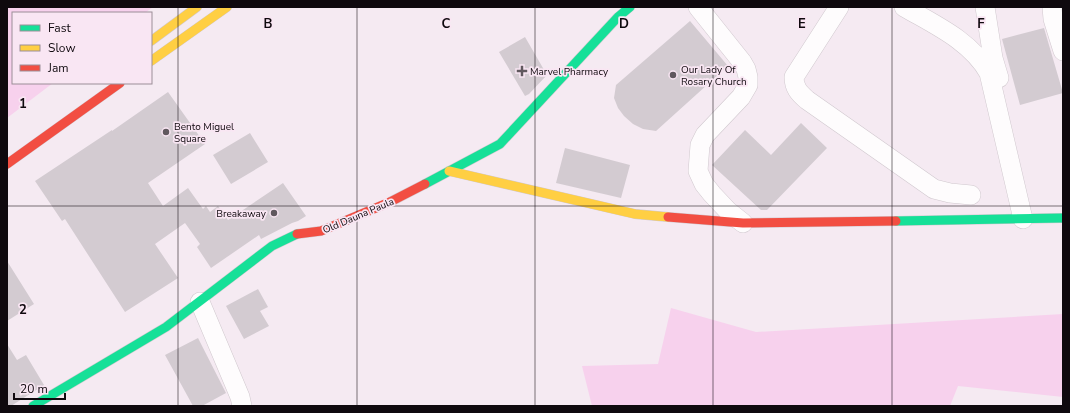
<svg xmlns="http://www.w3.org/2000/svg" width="1070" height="413" font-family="'Nunito Sans',sans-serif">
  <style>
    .green { fill: #f7d1ed }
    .building { fill: #d3cbd1 }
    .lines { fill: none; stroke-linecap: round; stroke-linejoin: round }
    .street-casing { stroke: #d0c8ce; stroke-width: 20 }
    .fast-casing { stroke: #d0c8ce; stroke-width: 10 }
    .slow-casing { stroke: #d0c8ce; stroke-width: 10 }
    .jam-casing { stroke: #d0c8ce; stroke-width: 10 }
    .street { stroke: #fefcfd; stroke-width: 19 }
    .fast { stroke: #16e098; stroke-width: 9 }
    .slow { stroke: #ffcf43; stroke-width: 9 }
    .jam { stroke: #f24e42; stroke-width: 9 }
    .grid { fill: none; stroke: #0f090e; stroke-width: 1; stroke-opacity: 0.55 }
    .poi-dot { fill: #60585e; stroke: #f9e6f3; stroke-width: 1.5 }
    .labels { text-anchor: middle; stroke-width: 3.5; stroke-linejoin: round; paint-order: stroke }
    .poi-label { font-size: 10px; fill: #0f090e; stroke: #f9e6f3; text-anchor: start }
    .street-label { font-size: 10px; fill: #0f090e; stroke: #f9e6f3 }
    .grid-label { font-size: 13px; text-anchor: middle; font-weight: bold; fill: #0f090e; stroke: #f9e6f3; stroke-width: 3.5; stroke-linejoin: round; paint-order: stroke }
  </style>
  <rect width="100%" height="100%" fill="#f5eaf2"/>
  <path class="green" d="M7 7H153L145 13H13V83H53L7 118Z
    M671 308 756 332 1063 314V397L958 386 950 406H592L582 366 658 364Z"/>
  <path class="building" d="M690 21 728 66 656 131 643 129 633 124 624 116 618 108 614 98 616 85Z
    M1044 28 1063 93 1020 105 1002 39Z
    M525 37 547 75 529 94 525 96 499 52Z
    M168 92 205 144 148 183 163 206 188 188 203 209 206 206 210 212 218 206 228 220 283 183 306 216 298 221 292 223 261 239 259 235 211 268 197 247 200 244 185 223 155 244 178 278 125 312 65 219 62 221 35 181 112 130V131Z
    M801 123 827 148 767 210H761L712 165 745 130 771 155Z
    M250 133 268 162 231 184 213 155Z
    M565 148 630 165 621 198 556 183Z
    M7 261 34 304 7 321Z
    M258 289 268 307 260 311 269 326 244 339 226 306Z
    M198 338 226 393 202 406H193L165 355Z
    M7 344 17 360 26 355 44 385 11 406H7Z"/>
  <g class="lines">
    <g class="street-casing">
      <path id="street" d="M698 7 742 62 746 69 748 77V85L741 97 705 135 700 145 698 171 704 184 712 194 728 211 743 223
        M839 7 794 77C794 88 799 93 807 100L934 189 950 193 971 195
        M904 7C935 25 971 41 989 73L1023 219
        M985 7 993 58 999 78
        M1052 7 1053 19 1063 51
        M200 302 240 397 242 406"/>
    </g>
    <g class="fast-casing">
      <path id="fast" d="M425 184 500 144 618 17 630 7
        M896 221 1063 218
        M33 406 166 327 272 246 297 234"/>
    </g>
    <g class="slow-casing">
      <path id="slow" d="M151 41 197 7
        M151 61 227 7
        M449 171 635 214 668 217"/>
    </g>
    <g class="jam-casing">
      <path id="jam" d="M7 164 120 83
        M668 217 743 223 896 221
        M297 234 321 231 390 202 425 184"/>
    </g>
    <use href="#street" class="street"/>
    <use href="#fast" class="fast"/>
    <use href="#slow" class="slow"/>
    <use href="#jam" class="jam"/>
  </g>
  <path class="grid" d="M178 7V406M357 7V406M535 7V406M713 7V406M892 7V406M7 206H1063"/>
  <g class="poi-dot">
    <path d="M520 65h4v4h4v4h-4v4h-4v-4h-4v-4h4z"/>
    <circle cx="673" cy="75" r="4"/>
    <circle cx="166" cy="132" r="4"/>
    <circle cx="274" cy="213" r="4"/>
  </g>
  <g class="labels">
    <g class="poi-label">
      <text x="681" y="73">Our Lady Of<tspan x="681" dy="12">Rosary Church</tspan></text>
      <text x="530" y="75">Marvel Pharmacy</text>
      <text x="174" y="130">Bento Miguel<tspan x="174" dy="12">Square</tspan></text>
      <text x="266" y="217" text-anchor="end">Breakaway</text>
    </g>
    <g class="street-label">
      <text transform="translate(358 215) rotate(-23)" y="4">Old Dauna Paula</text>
    </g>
  </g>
  <g class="grid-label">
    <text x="268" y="28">B</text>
    <text x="446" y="28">C</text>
    <text x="624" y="28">D</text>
    <text x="802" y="28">E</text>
    <text x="981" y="28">F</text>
    <text x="23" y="108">1</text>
    <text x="23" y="314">2</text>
  </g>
  <rect width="1070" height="413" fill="none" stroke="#0f090e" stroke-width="16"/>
  <rect x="12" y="12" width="140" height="72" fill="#f9e6f3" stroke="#9b8e97"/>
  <rect x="20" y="25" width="20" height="6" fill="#16e098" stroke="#9b8e97"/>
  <text x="48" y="32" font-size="12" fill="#0f090e">Fast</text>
  <rect x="20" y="45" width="20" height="6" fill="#ffcf43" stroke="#9b8e97"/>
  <text x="48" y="52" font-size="12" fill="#0f090e">Slow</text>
  <rect x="20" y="65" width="20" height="6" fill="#f24e42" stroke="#9b8e97"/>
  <text x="48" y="72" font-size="12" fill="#0f090e">Jam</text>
  <path d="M14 393v6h51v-6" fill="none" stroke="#0f090e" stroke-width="2"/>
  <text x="20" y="393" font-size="12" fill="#0f090e" stroke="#f9e6f3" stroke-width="3" paint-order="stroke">20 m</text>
</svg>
